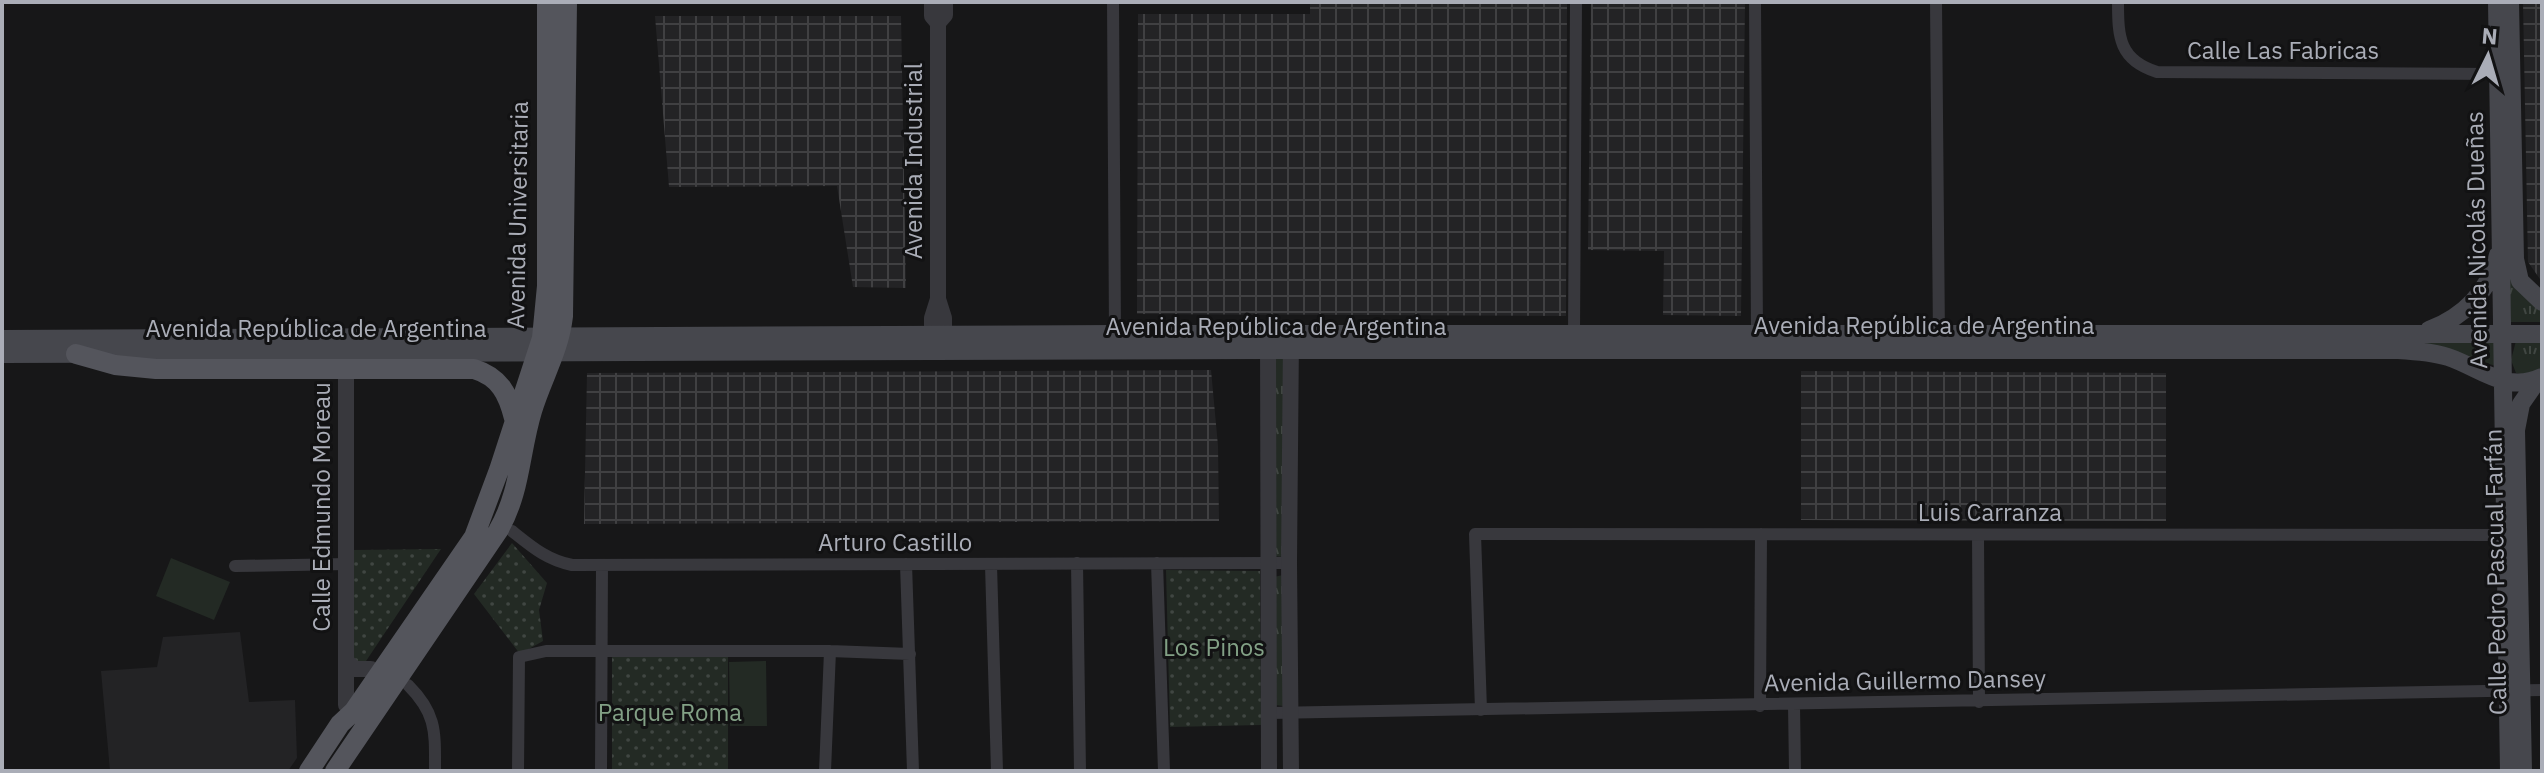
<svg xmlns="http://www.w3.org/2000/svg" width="2544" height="773" font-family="'IBM Plex Sans',sans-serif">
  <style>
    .built { fill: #232325 }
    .industrial { fill: url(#industrial-grid) }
    .grass { fill: url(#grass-tufts) }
    .park { fill: url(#park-dots) }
    .pitch { fill: #232a24 }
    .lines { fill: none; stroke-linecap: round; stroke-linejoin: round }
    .minor { stroke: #38383d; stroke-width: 12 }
    .tertiary { stroke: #38383d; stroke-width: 16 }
    .secondary { stroke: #46474d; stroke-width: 18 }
    .primary { stroke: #54555c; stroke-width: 20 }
    .labels { text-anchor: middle; stroke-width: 6; stroke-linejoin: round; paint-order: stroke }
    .street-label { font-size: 24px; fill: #aaadb7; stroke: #121213 }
    .park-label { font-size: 24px; fill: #82a085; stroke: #121213 }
  </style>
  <defs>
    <pattern id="industrial-grid" width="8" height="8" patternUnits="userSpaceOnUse" patternTransform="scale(2)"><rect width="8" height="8" fill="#232325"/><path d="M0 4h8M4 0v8" fill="none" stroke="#404042"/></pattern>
    <pattern id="grass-tufts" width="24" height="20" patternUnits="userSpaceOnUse" patternTransform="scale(2)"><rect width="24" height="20" fill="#232a24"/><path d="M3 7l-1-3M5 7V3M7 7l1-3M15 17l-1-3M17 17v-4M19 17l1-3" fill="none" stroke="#404642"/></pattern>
    <pattern id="park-dots" width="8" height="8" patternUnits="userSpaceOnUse" patternTransform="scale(2)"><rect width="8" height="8" fill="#232a24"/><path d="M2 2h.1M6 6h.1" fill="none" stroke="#404642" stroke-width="1.8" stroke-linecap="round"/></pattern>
  </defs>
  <rect width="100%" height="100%" fill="#171718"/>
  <path class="built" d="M240 632 249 702 295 700 297 758 288 771H110L101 671 157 667 163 637Z"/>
  <path class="industrial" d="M1310 2H1567L1566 316 1137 314 1138 14H1310Z
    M1591 2H1745L1741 316 1663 315 1664 251 1588 250Z
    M2523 2H2542V282L2528 262Z
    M655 16H901L906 288 853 287 837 186 669 187Z
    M1211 370 1218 446 1219 521 584 524 587 373Z
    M1801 371 2166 373V521L1801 520Z"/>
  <path class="grass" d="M2509 277 2542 311V322H2511Z
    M2542 338V367L2527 375 2516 373 2511 360 2516 341Z
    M2422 340 2496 341V366L2428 345Z
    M1284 355 1283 557 1273 556V358Z
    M1283 575V706L1275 705 1274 577Z"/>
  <path class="park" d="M512 543 547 583 539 610 543 641 520 654 474 594Z
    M441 549 362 667 352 661 354 550Z
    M1166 570 1260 571 1261 725 1170 727Z
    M728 655V771H612V656Z"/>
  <path class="pitch" d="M171 558 230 582 214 620 156 596Z
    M766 661 767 726H730L729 662Z"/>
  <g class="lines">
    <path class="minor" d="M1113 2 1115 334
      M1755 2 1757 335
      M1936 2 1939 339
      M2118 2C2118 37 2119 60 2157 72L2498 74
      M1574 335 1576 2
      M512 531C532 547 547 560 572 565L1289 563
      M1978 535 1979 702
      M1077 563 1080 771
      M1157 563 1164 771
      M906 564 913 771
      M991 565 997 771
      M235 566 347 564
      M408 685C437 714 435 732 435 771
      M1794 705 1795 771
      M1760 706 1761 534
      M1481 710 1475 534 2505 535
      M1269 713 2542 690
      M518 771 519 657 546 651H830L910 654
      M601 771 602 565
      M825 771 830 651"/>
    <path class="tertiary" d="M932 2V16L938 23
      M938 299 944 318V346
      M1268 337 1269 771
      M1291 337 1289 563 1291 771
      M932 347V318L938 299V23L945 15V2
      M346 661 355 669H371
      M346 705V359"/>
    <path class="secondary" d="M2497 2 2509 771
      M2510 2 2515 259 2520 281 2542 302
      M2429 330C2464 317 2489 291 2498 255
      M2 339 1115 334H2542
      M2 354 1267 350H2398C2415 351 2432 352 2448 357 2481 368 2506 394 2542 377
      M2523 771 2516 430 2521 404 2539 378"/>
    <path class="primary" d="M76 354 115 365 156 369H474C500 377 508 394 514 418
      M309 771 340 724 354 711 474 537 499 470 542 338 547 286V2
      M335 771 498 531C521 491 519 454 532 411 542 378 559 351 563 316L567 2"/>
  </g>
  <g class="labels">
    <g class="street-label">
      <text x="2283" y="59">Calle Las Fabricas</text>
      <text transform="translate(914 161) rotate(-90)" y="8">Avenida Industrial</text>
      <text transform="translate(518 215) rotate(-89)" y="8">Avenida Universitaria</text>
      <text transform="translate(2477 240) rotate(-91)" y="8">Avenida Nicolás Dueñas</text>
      <text x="1924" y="334">Avenida República de Argentina</text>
      <text x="1276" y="335">Avenida República de Argentina</text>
      <text x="316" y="337">Avenida República de Argentina</text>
      <text transform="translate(322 507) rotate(-90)" y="8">Calle Edmundo Moreau</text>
      <text x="1990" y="521">Luis Carranza</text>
      <text x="895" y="551">Arturo Castillo</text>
      <text transform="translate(2496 572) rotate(-91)" y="8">Calle Pedro Pascual Farfán</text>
      <text transform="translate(1905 681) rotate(-1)" y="8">Avenida Guillermo Dansey</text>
    </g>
    <g class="park-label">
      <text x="1214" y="656">Los Pinos</text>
      <text x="670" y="721">Parque Roma</text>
    </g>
  </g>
  <rect width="2544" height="773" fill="none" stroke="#aaadb7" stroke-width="8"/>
  <g transform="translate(2488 56) rotate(5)" stroke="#121213" stroke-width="6" paint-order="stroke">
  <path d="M0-6L14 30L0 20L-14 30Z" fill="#aaadb7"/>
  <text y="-12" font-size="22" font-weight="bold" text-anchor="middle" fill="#aaadb7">N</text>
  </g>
</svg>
